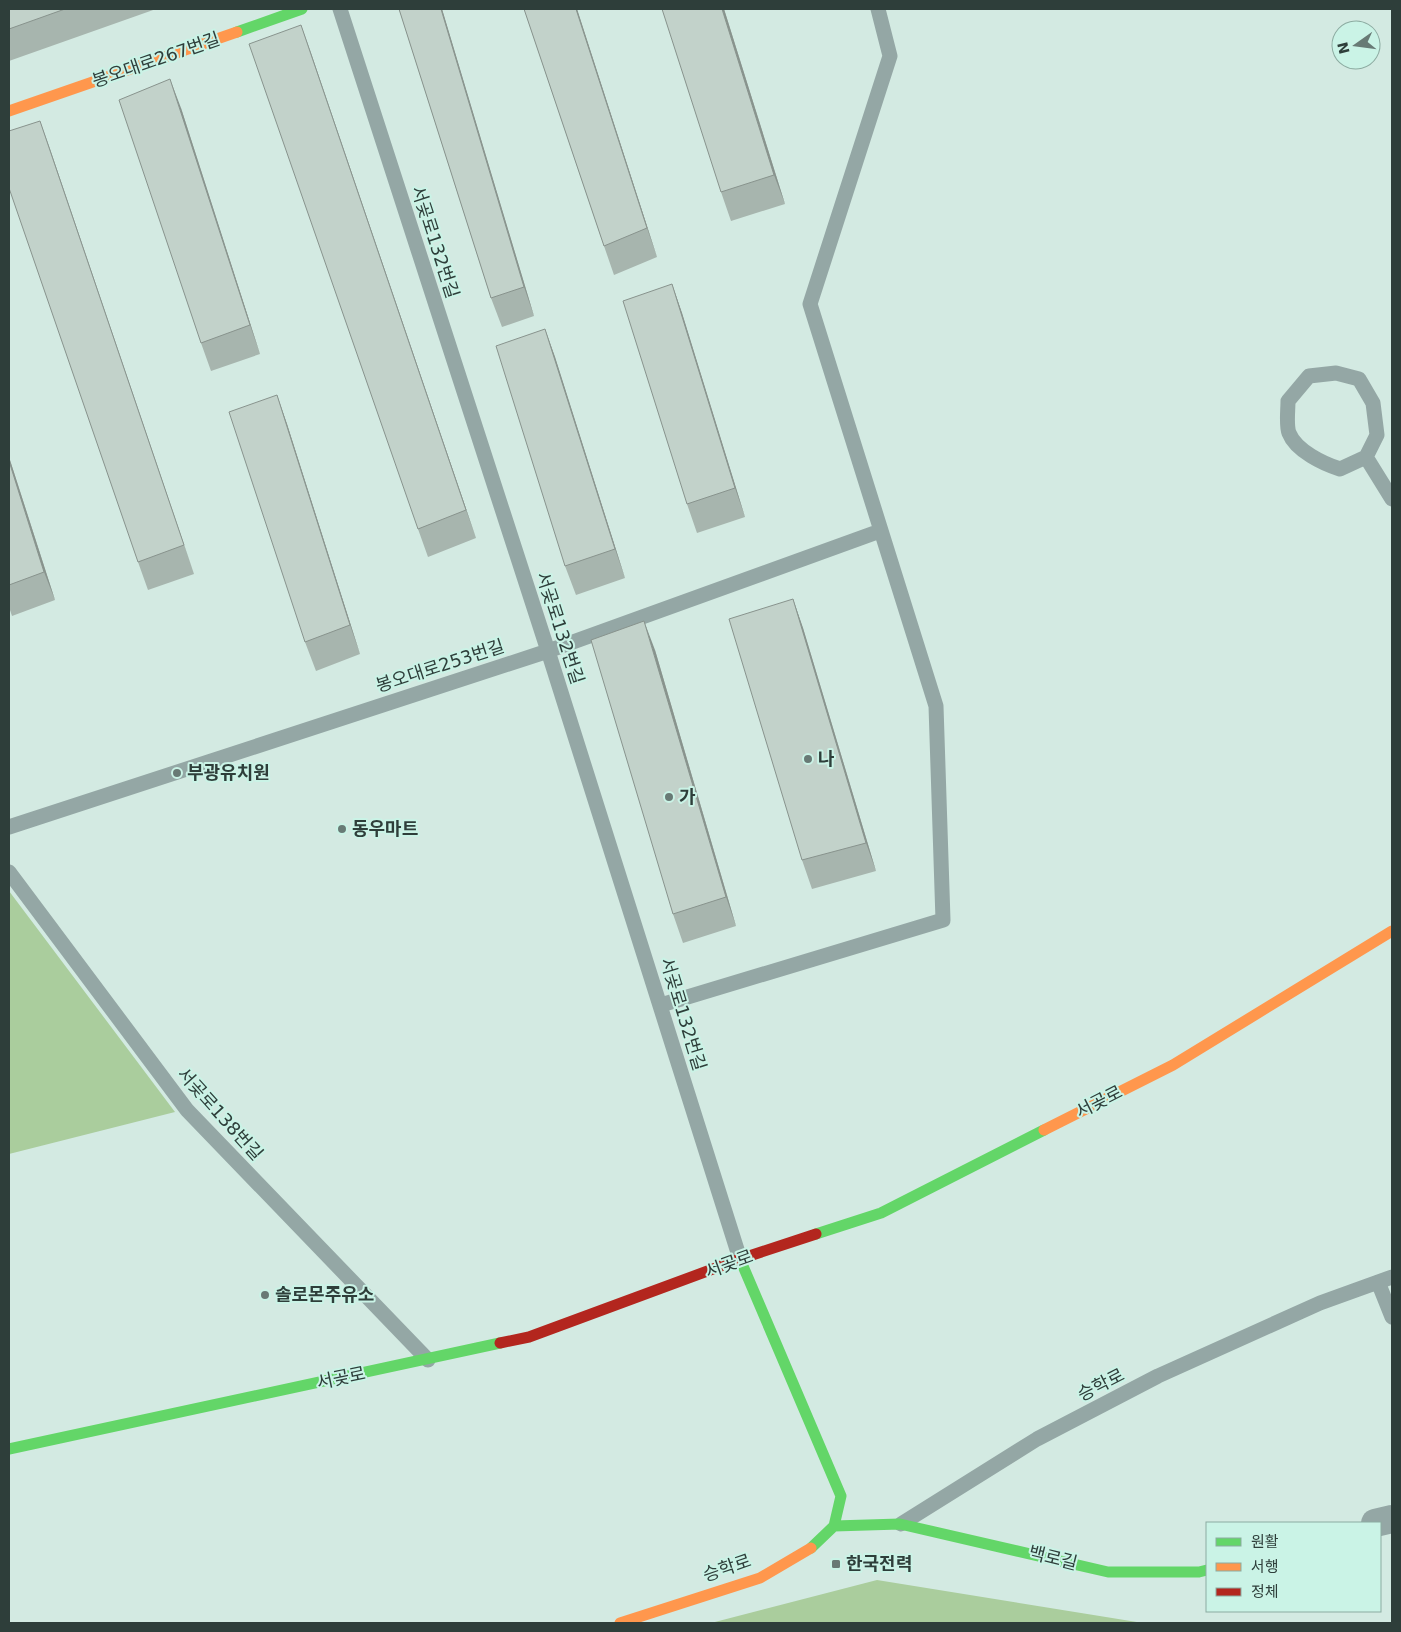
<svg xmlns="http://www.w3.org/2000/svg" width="1401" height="1632" font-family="'DejaVu Sans','Noto Sans KR',sans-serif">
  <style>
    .forest { fill: #aacd9d }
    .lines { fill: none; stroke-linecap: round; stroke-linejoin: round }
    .lane { stroke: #94a7a5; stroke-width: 15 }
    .street { stroke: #94a7a5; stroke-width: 28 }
    .fast { stroke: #63d668; stroke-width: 11 }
    .slow { stroke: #ff974d; stroke-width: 11 }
    .jam { stroke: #b3261e; stroke-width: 11 }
    .wall { fill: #a7b5ae }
    .shaded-wall { fill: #88938d }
    .building { fill: #c2d2ca; stroke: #88938d }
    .poi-dot { fill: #687a75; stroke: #caf3e6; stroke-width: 2 }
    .labels { text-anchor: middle; stroke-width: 4; stroke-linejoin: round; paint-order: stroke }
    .street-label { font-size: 18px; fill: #2e3e3a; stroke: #caf3e6 }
    .poi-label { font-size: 18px; font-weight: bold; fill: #2e3e3a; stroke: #caf3e6; text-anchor: start }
  </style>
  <rect width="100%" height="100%" fill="#d3eae2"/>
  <path class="forest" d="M9 891 175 1112 9 1154Z
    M877 1580 1143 1623H711Z"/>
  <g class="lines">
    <path class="lane" d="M340 9 548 651 740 1259
      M1336 373 1359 379 1373 403 1377 435 1366 457 1340 469C1324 464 1296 451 1289 433 1286 425 1288 411 1288 401L1309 376Z
      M1366 457 1392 499
      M9 827 548 651 880 531
      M9 872 187 1110 428 1360
      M661 1005 943 920 936 706 810 304 890 56 878 9
      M1378 1282 1392 1317
      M901 1524 1037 1439 1158 1376 1320 1303 1392 1277"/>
    <path class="street" d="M1375 1523 1392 1519"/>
    <path class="fast" d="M237 32 302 9
      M816 1234 881 1213 1044 1130
      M740 1259 841 1496 834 1526 811 1548
      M9 1449 500 1343
      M834 1526 900 1524 1108 1572H1199L1207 1570"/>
    <path class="slow" d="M9 111 237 32
      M1044 1130 1173 1065 1392 931
      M620 1623 760 1578 811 1548"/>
    <path class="jam" d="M500 1343 529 1337 740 1259 816 1234"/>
  </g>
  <path class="wall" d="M9 9H156L9 61Z
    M399 9H442L534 316 502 327 491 298Z
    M524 9H577L657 257 614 275 604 246Z
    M724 9 785 204 731 221 721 192Z
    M301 25 476 538 428 557 418 529Z
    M181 108 260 354 211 371 201 343Z
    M40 121 194 574 148 590 138 562Z
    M672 284 682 313 745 517 697 533 687 504Z
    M545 329 555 357 625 578 576 595 565 566Z
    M277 395 287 424 360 654 316 671 305 642Z
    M9 457 55 600 12 616 9 607Z
    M793 599 803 628 876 871 812 889 802 860Z
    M655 650 736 926 683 943 673 914Z"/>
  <path class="shaded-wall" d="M441 9H442L534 316 524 287Z
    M576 9H577L657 257 647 228Z
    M722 9H724L785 204 774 175Z
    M301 25 311 53 476 538 466 510Z
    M170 79 181 108 260 354 250 325Z
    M40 121 50 149 194 574 184 545Z
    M672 284 682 313 745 517 735 488Z
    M545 329 555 357 625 578 615 549Z
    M277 395 287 424 360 654 350 625Z
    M9 457 55 600 44 572 9 461Z
    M793 599 803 628 876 871 866 843Z
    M644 621 655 650 736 926 726 897Z"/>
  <path class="building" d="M9 9H65L9 29Z
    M399 9H441L524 287 491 298Z
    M524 9H576L647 228 604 246Z
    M662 9H722L774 175 721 192Z
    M301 25 466 510 418 529 249 44Z
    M170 79 250 325 201 343 119 100Z
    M40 121 184 545 138 562 9 188V131Z
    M672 284 735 488 687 504 623 301Z
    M545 329 615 549 565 566 496 346Z
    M277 395 350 625 305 642 229 412Z
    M9 461 44 572 9 585Z
    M793 599 866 843 802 860 729 619Z
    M644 621 726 897 673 914 591 640Z"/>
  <g class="poi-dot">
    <circle cx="808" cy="759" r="5"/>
    <circle cx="177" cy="773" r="5"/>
    <circle cx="669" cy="797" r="5"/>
    <circle cx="342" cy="829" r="5"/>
    <circle cx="265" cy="1295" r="5"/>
    <rect x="831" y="1559" width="10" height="10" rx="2.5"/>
  </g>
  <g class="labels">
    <g class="street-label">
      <text transform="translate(156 60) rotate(-19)" y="6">봉오대로267번길</text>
      <text transform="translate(435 242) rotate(72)" y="6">서곶로132번길</text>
      <text transform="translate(560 628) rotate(72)" y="6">서곶로132번길</text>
      <text transform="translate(440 666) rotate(-18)" y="6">봉오대로253번길</text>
      <text transform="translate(683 1014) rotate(73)" y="6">서곶로132번길</text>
      <text transform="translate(1099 1102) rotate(-27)" y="6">서곶로</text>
      <text transform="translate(220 1114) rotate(48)" y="6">서곶로138번길</text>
      <text transform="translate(729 1264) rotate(-20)" y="6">서곶로</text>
      <text transform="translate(341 1378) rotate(-12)" y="6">서곶로</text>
      <text transform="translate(1101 1385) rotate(-27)" y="6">승학로</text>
      <text transform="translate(1053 1558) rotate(14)" y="6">백로길</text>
      <text transform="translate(727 1568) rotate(-19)" y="6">승학로</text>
    </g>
    <g class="poi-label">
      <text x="818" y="765">나</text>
      <text x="187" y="779">부광유치원</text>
      <text x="679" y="803">가</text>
      <text x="352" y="835">동우마트</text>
      <text x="275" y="1301">솔로몬주유소</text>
      <text x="846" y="1570">한국전력</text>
    </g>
  </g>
  <rect width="1401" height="1632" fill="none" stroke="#2e3e3a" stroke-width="20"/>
  <rect x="1206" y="1522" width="175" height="90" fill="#caf3e6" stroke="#8caba1"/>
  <rect x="1216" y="1538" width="25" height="8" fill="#63d668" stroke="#8caba1"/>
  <text x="1251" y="1547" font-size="15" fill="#2e3e3a">원활</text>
  <rect x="1216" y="1563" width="25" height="8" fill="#ff974d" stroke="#8caba1"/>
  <text x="1251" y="1572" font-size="15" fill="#2e3e3a">서행</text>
  <rect x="1216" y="1588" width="25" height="8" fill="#b3261e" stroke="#8caba1"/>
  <text x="1251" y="1597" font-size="15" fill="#2e3e3a">정체</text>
  <g transform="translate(1356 45) rotate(256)"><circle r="24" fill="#caf3e6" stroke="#8caba1"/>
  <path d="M0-4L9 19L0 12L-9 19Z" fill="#687a75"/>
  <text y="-8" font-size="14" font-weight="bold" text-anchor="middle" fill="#2e3e3a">N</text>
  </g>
</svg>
